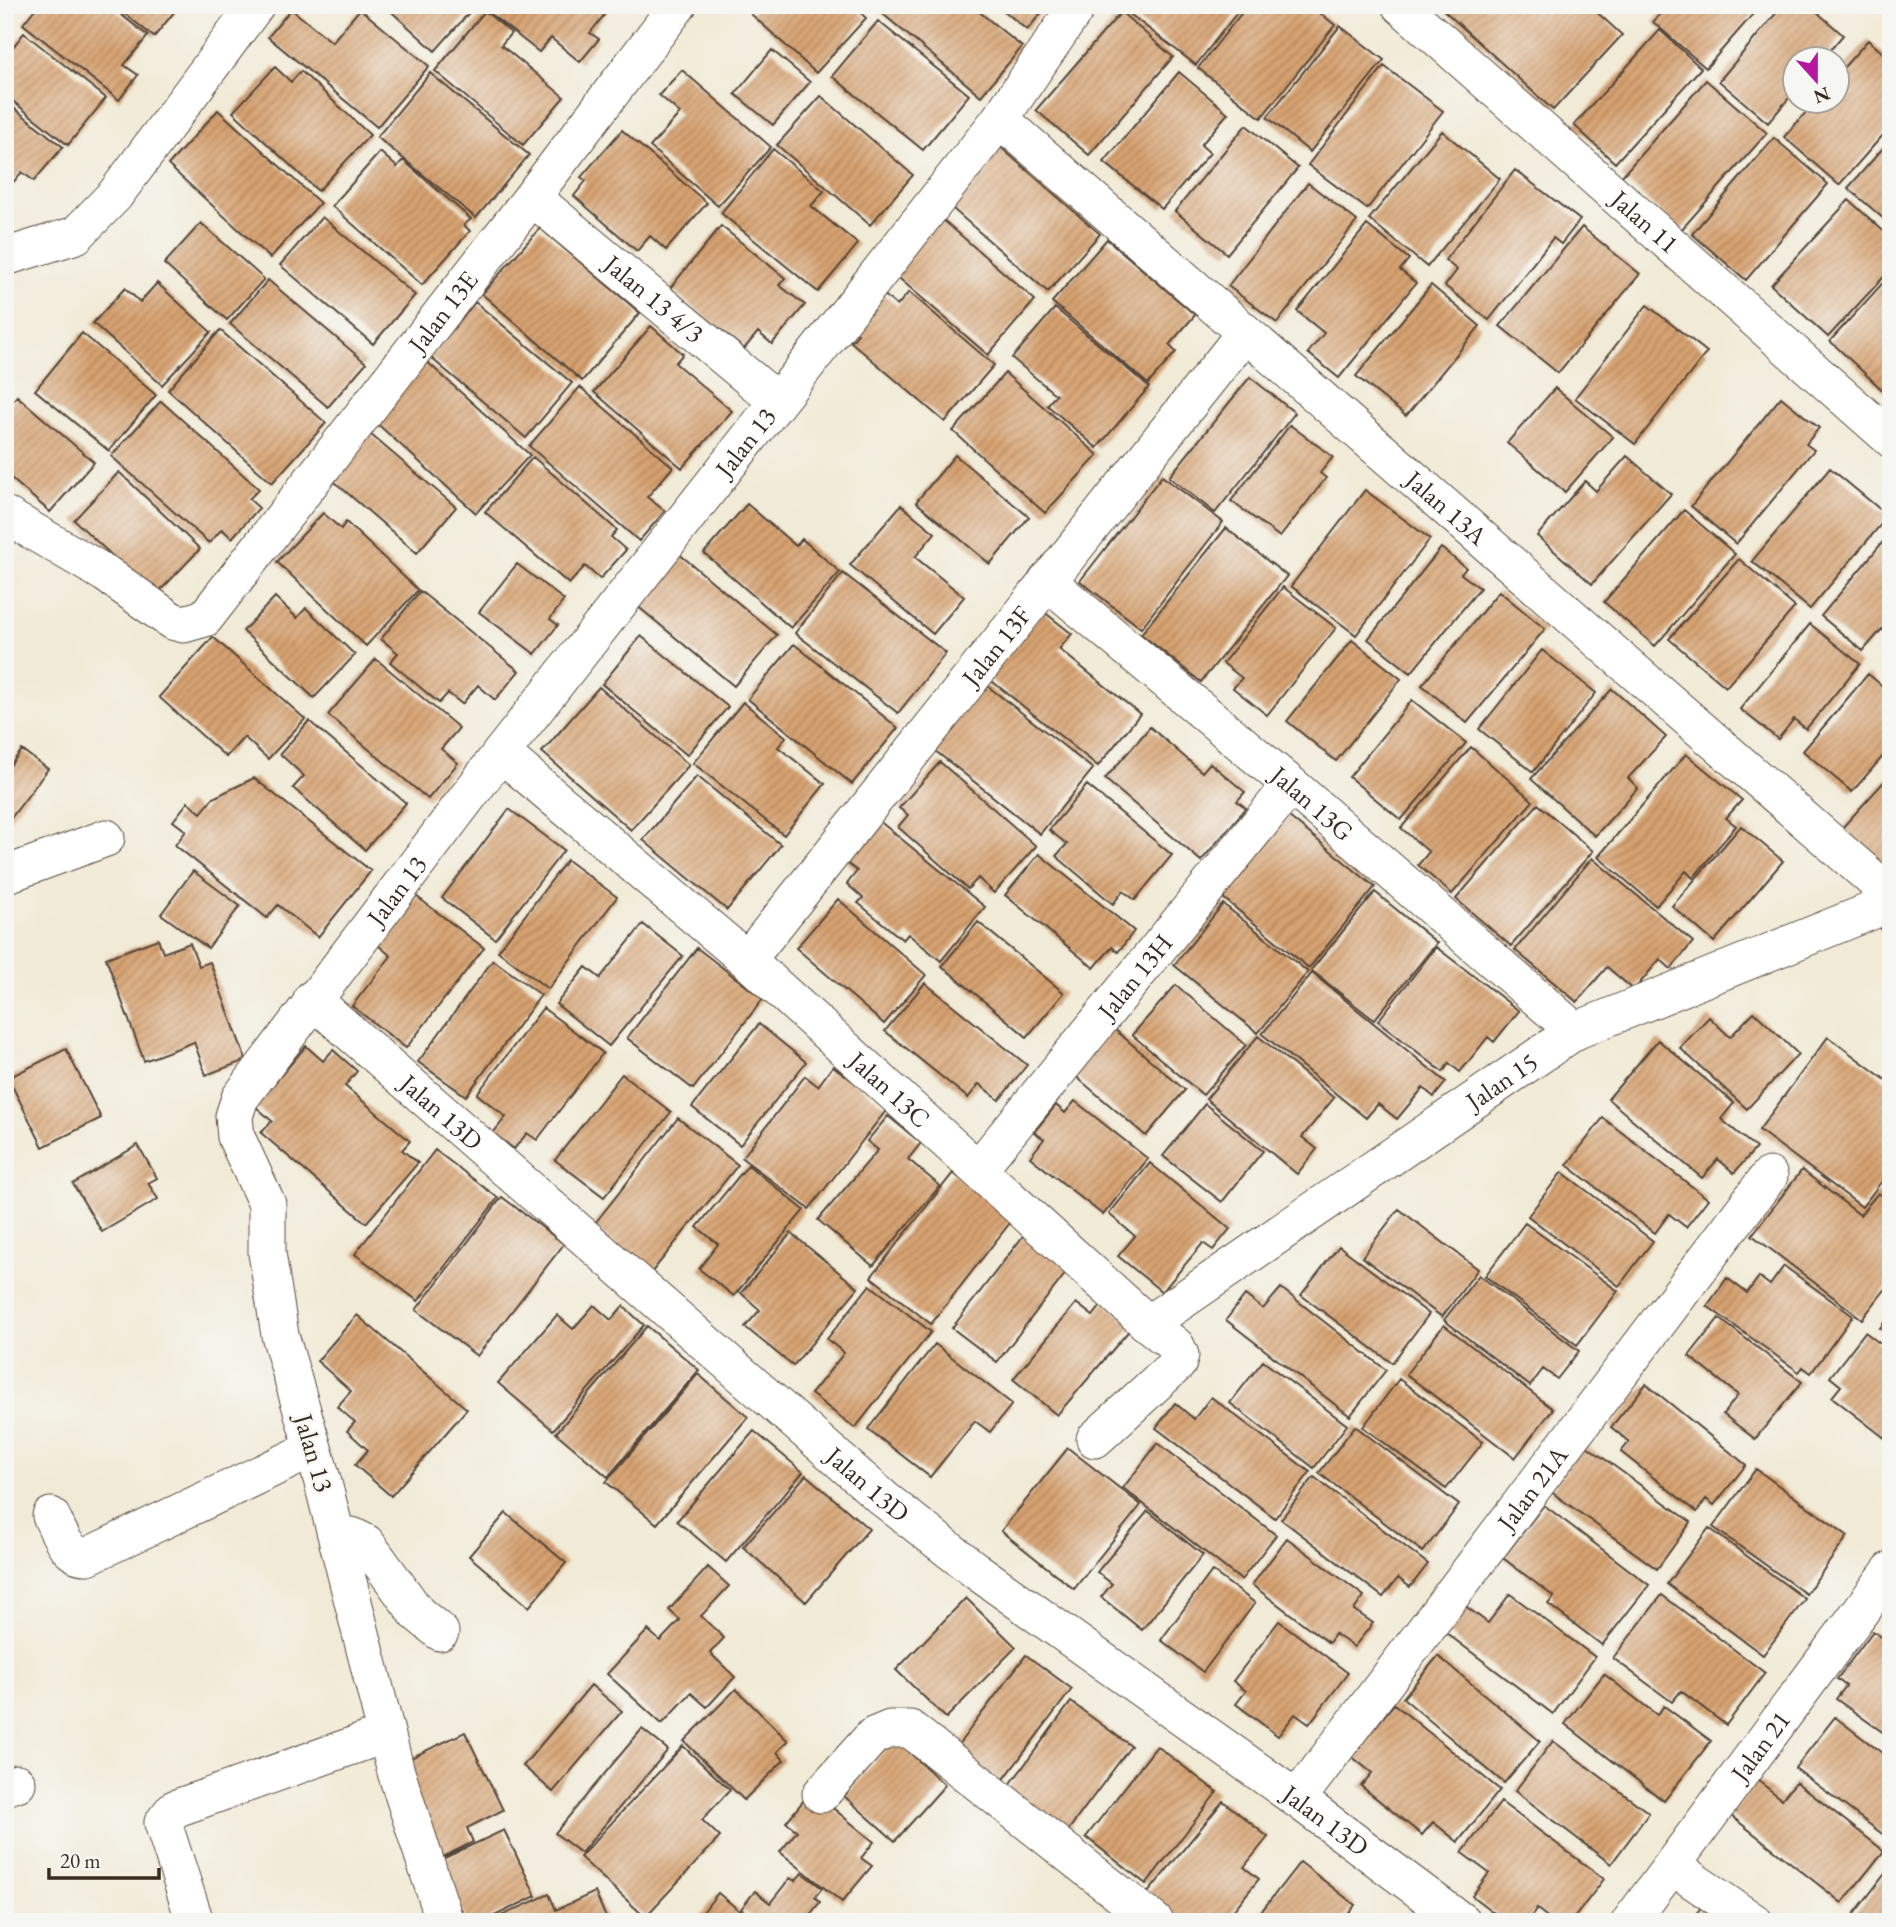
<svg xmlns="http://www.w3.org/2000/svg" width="1896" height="1927" font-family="'EB Garamond',serif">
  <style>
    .building { fill: url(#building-hatch) }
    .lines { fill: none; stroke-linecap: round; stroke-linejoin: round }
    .minor-casing { stroke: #56473a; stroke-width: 39 }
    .minor { stroke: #fff; stroke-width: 37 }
    .labels { text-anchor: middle; stroke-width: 5; stroke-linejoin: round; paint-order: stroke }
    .street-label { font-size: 26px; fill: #3b2a1e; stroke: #f6f6f2 }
  </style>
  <defs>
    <pattern id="building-hatch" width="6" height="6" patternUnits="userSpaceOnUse" patternTransform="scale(1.75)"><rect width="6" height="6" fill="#d7a271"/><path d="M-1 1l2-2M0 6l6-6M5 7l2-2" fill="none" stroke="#b0845c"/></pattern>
  </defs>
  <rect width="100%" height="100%" fill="#f6f6f2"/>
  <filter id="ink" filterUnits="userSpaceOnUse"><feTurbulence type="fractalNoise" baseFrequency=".0143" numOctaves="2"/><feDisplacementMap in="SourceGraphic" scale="14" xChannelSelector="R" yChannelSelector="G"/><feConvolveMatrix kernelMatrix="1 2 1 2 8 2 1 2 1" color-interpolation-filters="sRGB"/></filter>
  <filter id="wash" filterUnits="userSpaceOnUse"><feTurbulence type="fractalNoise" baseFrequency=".00686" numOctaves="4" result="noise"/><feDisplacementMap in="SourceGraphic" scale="28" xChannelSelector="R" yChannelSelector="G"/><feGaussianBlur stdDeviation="1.57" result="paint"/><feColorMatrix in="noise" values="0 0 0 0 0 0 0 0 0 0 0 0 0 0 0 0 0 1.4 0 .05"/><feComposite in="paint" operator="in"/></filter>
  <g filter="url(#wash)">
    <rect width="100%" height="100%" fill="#f1ead6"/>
    <g id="blocks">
      <path class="building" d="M38 5H109L148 36 124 65 138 75 119 100 23 24Z
        M114 5H180L154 37Z
        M384 5H476L435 51Z
        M479 5H612L590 33 599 39 580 62 551 38 539 52Z
        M759 5H852L866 18 816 73 751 14Z
        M880 5H971L1022 47 981 96 877 9Z
        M997 5H1048L1027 30Z
        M1118 5H1243L1196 65Z
        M1248 5H1310L1335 25 1261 118 1198 68Z
        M1438 5H1589L1622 35 1553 110Z
        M1668 5H1761L1706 68 1653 22Z
        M1783 5H1809L1843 35 1822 60H1794V92L1768 123 1719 81Z
        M291 9 332 42 360 9 429 66 377 127 268 37Z
        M485 11 511 33 501 45 564 97 523 145 435 71Z
        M1121 12 1173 57 1089 155 1036 110Z
        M878 21 969 95 923 150 832 76Z
        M1340 26 1384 60 1310 152 1267 117Z
        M1660 30 1701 68 1615 163 1574 125Z
        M24 33 106 98 68 145 5 95V57Z
        M1868 40 1891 60V126L1839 185 1784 137 1815 102H1836V76Z
        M772 50 810 82 773 125 735 94Z
        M1384 66 1443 111 1367 209 1308 165Z
        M275 67 291 82 301 71 370 135 318 191 233 112Z
        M682 70 771 147 718 206 650 147 680 113 659 95Z
        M1179 72 1228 113 1201 145 1210 153 1162 209 1104 162Z
        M430 73 529 155 476 218 377 137Z
        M1706 80 1767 133 1681 230 1621 177Z
        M821 96 913 175 870 225 777 145Z
        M5 101 63 147 34 181 22 172 10 186 5 182Z
        M218 110 320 203 270 258 168 165Z
        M1246 125 1298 168 1227 254 1175 211Z
        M622 130 707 203 666 250 650 236 637 251 574 196 586 181 581 177Z
        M1442 131 1500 179 1427 267 1369 219Z
        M1774 138 1828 184 1746 280 1692 234Z
        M1891 139V225L1848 188Z
        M997 144 1100 234 1048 292 945 202Z
        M773 149 824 191 811 206 858 244 818 292 721 213Z
        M380 152 397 167 403 160 471 219 464 225 470 231 422 285 332 206Z
        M1515 170 1580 220 1561 244 1553 238 1489 320 1445 286 1457 270 1445 260Z
        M1308 183 1357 221 1277 323 1228 286Z
        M1849 200 1891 238V269L1828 337 1771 285Z
        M322 217 415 295 373 344 280 265Z
        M941 218 1035 300 988 355 893 273Z
        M201 223 264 279 227 320 164 264Z
        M1367 225 1409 259 1400 270 1416 283 1339 378 1308 353 1324 333 1297 311Z
        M721 226 785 278 779 285 805 305 772 344 758 332 744 349 670 288Z
        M1582 227 1640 274 1558 373 1500 326Z
        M540 228 640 313 582 381 482 294Z
        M1107 239 1195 315 1169 345 1176 352 1148 384 1052 302Z
        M1891 274V394L1889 396 1830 341Z
        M268 280 366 363 328 407 230 324Z
        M157 283 211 332 162 385 93 323 125 288 140 302Z
        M1431 285 1480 326 1406 416 1356 376Z
        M880 291 897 306 909 292 994 365 945 422 851 342 858 334 849 327Z
        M475 302 572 383 526 438 430 357Z
        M1647 305 1707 352 1635 444 1575 398Z
        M1055 308 1149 387 1097 448 1047 405 1056 395 1012 358Z
        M651 326 683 354 675 363 732 411 682 468 594 392Z
        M220 330 326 423 272 483 168 390Z
        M82 333 156 395 109 451 35 390Z
        M425 360 530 455 476 513 372 419Z
        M1005 373 1098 455 1045 513 953 431Z
        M1250 377 1295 413 1215 513 1169 477Z
        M580 387 673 467 647 497 665 511 639 541 529 446Z
        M1555 388 1613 437 1565 492 1507 443Z
        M17 396 94 462 50 512 5 473V410Z
        M1781 397 1819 428 1806 444 1814 450 1736 544 1691 506Z
        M161 401 259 489 249 499 259 508 232 538 222 529 209 543 111 456Z
        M1290 425 1333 457 1320 473 1326 478 1280 537 1231 501Z
        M370 434 456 507 417 553 331 479Z
        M955 455 1029 517 990 564 916 502Z
        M1627 456 1671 494 1592 584 1537 536 1585 481 1596 491Z
        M533 457 617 530 611 537 626 550 600 579 585 566 569 584 485 512Z
        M1830 468 1888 516 1810 609 1752 561Z
        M119 472 200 549 155 596 74 520Z
        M1162 476 1223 522 1141 628 1080 581Z
        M1365 490 1430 539 1356 635 1291 586Z
        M747 504 796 546 802 539 840 572 791 628 704 553Z
        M901 505 935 533 915 557 964 597 933 634 850 565Z
        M1684 510 1735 554 1655 646 1604 602Z
        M323 513 341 529 346 522 418 590 366 646 277 562Z
        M1226 528 1287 576 1201 682 1141 634Z
        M1891 532V637L1882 629 1863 651 1821 616Z
        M1441 548 1466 568 1461 574 1480 588 1411 673 1368 639Z
        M678 553 777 635 734 686 635 604Z
        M1739 559 1795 607 1726 687 1669 639Z
        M517 564 564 600 550 619 558 625 535 654 479 612Z
        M843 573 946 653 898 713 795 633Z
        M1283 587 1336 628 1267 715 1233 688 1242 678 1223 663Z
        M420 591 519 671 495 700 478 685 462 704 448 693 439 703 390 662 398 653 381 639Z
        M1499 591 1545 629 1467 723 1422 685Z
        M275 597 297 618 306 608 355 655 314 698 243 631Z
        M1043 611 1072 634 1059 649 1140 714 1098 766 988 678Z
        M1810 624 1860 664 1806 729 1794 719 1778 739 1740 709Z
        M641 636 728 707 687 755 602 684Z
        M213 637 305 719 268 759 244 737 226 757 159 697Z
        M1352 640 1401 679 1336 761 1287 721Z
        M794 644 898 728 852 784 748 699Z
        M1542 650 1596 693 1533 772 1479 729Z
        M376 659 459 728 441 749 458 763 428 799 328 715Z
        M1868 674 1891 693V747L1852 792 1803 751Z
        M985 684 1093 769 1040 834 933 749Z
        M599 687 689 765 631 830 542 752Z
        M1612 689 1666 737 1628 778 1638 788 1595 836 1531 779Z
        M1412 700 1466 743 1401 820 1349 777Z
        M743 702 786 737 778 747 825 784 784 835 693 763Z
        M309 721 406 803 365 850 293 788 304 776 280 754Z
        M1150 727 1202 772 1210 763 1245 792 1237 801 1246 808 1201 861 1105 779Z
        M1471 747 1533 801 1452 894 1418 865 1429 852 1401 828Z
        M22 750 48 769 5 826V772Z
        M1686 754 1742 800 1726 818 1736 826 1693 878 1686 871 1656 906 1598 857Z
        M940 762 1036 846 994 893 978 878 968 889 898 827 908 815 899 808Z
        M1891 774V874L1841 829Z
        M697 776 781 845 727 910 643 840Z
        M254 778 371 871 318 937 278 905 267 918 175 845 186 831 173 821 188 802 201 813 213 798Z
        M1087 785 1172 855 1135 900 1123 891 1113 904 1056 856 1067 844 1049 830Z
        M1538 804 1593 851 1511 946 1456 899Z
        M509 809 564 850 495 939 442 898Z
        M1288 816 1375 887 1309 968 1222 897Z
        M878 820 985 907 941 961 908 934 903 940 858 903 863 898 847 884 857 871 844 861Z
        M1741 826 1783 861 1714 942 1672 906Z
        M1039 854 1134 931 1118 952 1112 947 1094 968 1005 895Z
        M1592 858 1693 942 1671 969 1660 959 1634 990 1607 967 1577 1002 1515 950Z
        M567 860 617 897 548 989 498 951Z
        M193 871 240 906 208 948 161 914Z
        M1375 892 1437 943 1374 1020 1311 970Z
        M416 896 484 948 406 1048 352 1006 391 956 378 945Z
        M838 899 926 975 884 1024 796 948Z
        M1223 904 1308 972 1258 1033 1174 965Z
        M1891 912V953H1890L1877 917Z
        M978 922 1064 993 1027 1037 942 966Z
        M643 924 683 956 609 1046 556 1004 586 967 600 978Z
        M158 939 163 953 190 943 199 966 210 962 246 1060 206 1075 194 1042 144 1061 106 958Z
        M1436 947 1519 1011 1494 1042 1488 1037 1460 1072 1449 1063 1443 1072 1378 1021Z
        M697 948 763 999 693 1089 627 1038Z
        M493 960 541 995 466 1096 418 1062Z
        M1312 973 1446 1082 1434 1097 1423 1088 1397 1119 1378 1104 1366 1118 1262 1034Z
        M925 983 1027 1065 999 1100 979 1084 968 1098 885 1031Z
        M1176 985 1246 1045 1203 1095 1132 1035Z
        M543 1008 603 1053 537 1140 527 1133 514 1149 493 1133 506 1117 477 1094Z
        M1754 1012 1798 1054 1747 1109 1680 1048 1709 1017 1730 1037Z
        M759 1024 806 1062 740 1145 692 1107Z
        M1113 1028 1185 1090 1146 1136 1073 1074Z
        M1258 1036 1334 1098 1302 1137 1317 1149 1297 1174 1206 1099Z
        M1828 1037 1891 1084V1169L1862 1207 1759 1130Z
        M1658 1040 1734 1103 1721 1119 1756 1148 1734 1173 1718 1159 1702 1178 1608 1099Z
        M306 1046 323 1061 333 1050 357 1071 345 1086 410 1141 402 1150 418 1163 366 1223 261 1133 272 1121 255 1106Z
        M66 1049 101 1118 43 1147 8 1078Z
        M833 1066 888 1108 809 1209 742 1158 805 1076 818 1086Z
        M622 1074 671 1112 604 1197 555 1160Z
        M1075 1101 1148 1159 1103 1215 1030 1157 1044 1139 1034 1132 1056 1105 1065 1113Z
        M1205 1104 1263 1151 1222 1202 1163 1156Z
        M888 1116 921 1143 908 1159 940 1186 873 1266 818 1220 878 1150 867 1141Z
        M678 1118 738 1165 651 1273 592 1227Z
        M1603 1118 1708 1199 1686 1227 1669 1214 1655 1233 1567 1165Z
        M138 1145 157 1178 148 1183 158 1199 102 1232 73 1184Z
        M435 1150 498 1198 418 1301 355 1254Z
        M1150 1163 1230 1229 1213 1250 1203 1243 1162 1292 1118 1256 1135 1236 1109 1214Z
        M748 1165 804 1210 734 1296 699 1269 718 1244 697 1227Z
        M1802 1170 1860 1215 1878 1193 1891 1202V1282L1862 1319 1752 1235Z
        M1562 1172 1653 1241 1619 1286 1528 1216Z
        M953 1173 1013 1219 931 1324 871 1277Z
        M502 1197 564 1244 477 1356 416 1310Z
        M1399 1209 1478 1269 1442 1317 1362 1257Z
        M1525 1223 1618 1291 1577 1345 1485 1276Z
        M791 1233 858 1288 793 1366 745 1327 760 1310 741 1293Z
        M1024 1235 1069 1269 997 1362 952 1328Z
        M1339 1246 1429 1314 1392 1363 1301 1295Z
        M1784 1266 1853 1316 1811 1373 1803 1367 1799 1372 1707 1306 1727 1278 1747 1293 1759 1277 1770 1285Z
        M1479 1275 1579 1351 1557 1379 1543 1369 1530 1386 1444 1320Z
        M870 1285 931 1332 855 1428 811 1394 844 1353 827 1339Z
        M1281 1288 1386 1370 1350 1416 1226 1320 1245 1295 1263 1309Z
        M1104 1302 1133 1326 1057 1415 1013 1379 1076 1303 1093 1316Z
        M594 1305 611 1320 623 1306 644 1325 553 1430 498 1383 557 1315 573 1329Z
        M1891 1313V1336L1880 1328Z
        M357 1315 467 1409 391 1496 355 1465 368 1450 347 1431 355 1422 337 1407 351 1391 317 1361Z
        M1719 1318 1802 1382 1755 1439 1723 1414 1738 1395 1689 1356Z
        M1444 1325 1553 1409 1515 1458 1406 1374Z
        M647 1326 699 1370 608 1477 556 1433Z
        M1865 1332 1891 1352V1443L1832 1397 1841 1386 1830 1377Z
        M935 1344 1012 1404 990 1432 975 1421 930 1477 868 1429Z
        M1263 1361 1347 1425 1314 1468 1230 1403Z
        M698 1374 748 1417 657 1524 606 1482Z
        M1399 1379 1483 1442 1446 1489 1363 1427Z
        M1646 1384 1746 1465 1714 1505 1706 1499 1697 1512 1621 1452 1629 1442 1611 1427Z
        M1211 1397 1310 1472 1275 1518 1156 1428 1175 1403 1194 1419Z
        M1355 1426 1459 1505 1423 1552 1319 1473Z
        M754 1431 803 1472 726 1562 677 1521Z
        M1158 1443 1276 1535 1241 1580 1123 1488Z
        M1584 1444 1691 1522 1657 1569 1550 1491Z
        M1068 1448 1141 1505 1074 1589 1001 1531Z
        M1756 1469 1848 1536 1806 1594 1713 1527Z
        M806 1475 869 1529 806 1602 743 1547Z
        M1314 1477 1428 1564 1410 1587 1398 1578 1383 1597 1281 1519Z
        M1544 1505 1649 1585 1602 1645 1548 1604 1554 1597 1503 1558Z
        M1148 1511 1203 1555 1142 1630 1101 1597 1112 1584 1097 1572Z
        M506 1513 566 1563 529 1607 469 1556Z
        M1709 1528 1805 1599 1763 1655 1667 1584Z
        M1287 1538 1364 1596 1354 1610 1373 1623 1354 1647 1335 1634 1329 1643 1252 1585Z
        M708 1567 729 1586 701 1616 724 1638 710 1653 735 1677 707 1707 691 1693 662 1724 607 1674 648 1630 660 1641 680 1620 669 1610Z
        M1212 1571 1255 1603 1203 1672 1161 1640Z
        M1510 1594 1595 1657 1553 1714 1445 1632 1464 1605 1488 1623Z
        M1662 1595 1765 1673 1726 1725 1681 1691 1672 1702 1613 1658Z
        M966 1598 1016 1647 946 1718 896 1670Z
        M1279 1621 1348 1673 1309 1724 1295 1714 1278 1736 1236 1704 1246 1691 1233 1681Z
        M1873 1631 1891 1644V1738L1836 1699 1846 1686 1837 1679Z
        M1026 1655 1072 1689 1001 1783 955 1749Z
        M1438 1656 1540 1741 1504 1783 1403 1698Z
        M1604 1674 1657 1715 1664 1706 1711 1741 1664 1801 1565 1724Z
        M591 1685 622 1711 553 1792 523 1766Z
        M736 1689 788 1741 777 1752 784 1760 744 1800 684 1741Z
        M1071 1702 1131 1746 1066 1833 1006 1790Z
        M1394 1704 1500 1790 1458 1842 1433 1822 1422 1835 1361 1786 1372 1773 1351 1756Z
        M1835 1717 1891 1760 1889 1839 1795 1768Z
        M642 1729 668 1750 581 1853 555 1833Z
        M465 1732 503 1810 467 1828 473 1842 443 1857 398 1764Z
        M895 1739 945 1785 895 1841 844 1796Z
        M1553 1741 1649 1813 1611 1864 1515 1791Z
        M683 1746 730 1790 702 1820 720 1837 645 1917 580 1857Z
        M1157 1746 1217 1792 1146 1884 1086 1837Z
        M1757 1780 1782 1799 1796 1782 1884 1851 1842 1903 1730 1815Z
        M808 1795 823 1800 874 1842 861 1858 872 1866 842 1902 780 1852 797 1831 786 1822Z
        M1223 1801 1268 1837 1244 1867 1259 1879 1224 1922H1169L1142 1900Z
        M1501 1802 1604 1879 1571 1922H1554L1537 1909 1527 1922H1506L1472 1896 1489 1873 1462 1853Z
        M504 1830 536 1896 482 1922H467L438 1861Z
        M1300 1862 1355 1905 1342 1922H1253Z
        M1891 1866V1922H1855L1851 1918Z
        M802 1873 822 1888 815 1897 820 1902 804 1922H757L741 1909 755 1891 770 1903 790 1878 795 1881Z
        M595 1892 608 1922H488L549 1894 556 1910Z
        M718 1893 753 1922H695Z
        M1702 1906 1722 1922H1690Z"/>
    </g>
  </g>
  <g filter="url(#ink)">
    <use href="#blocks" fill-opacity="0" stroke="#56473a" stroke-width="2"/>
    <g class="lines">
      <g class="minor-casing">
        <g id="minor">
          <path id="s1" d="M1400 5 1891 439"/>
          <path id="s2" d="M1000 119 1891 895"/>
          <path id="s3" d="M532 197 777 401"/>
          <path d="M5 257 76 235 115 195 256 5"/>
          <path id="s4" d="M5 515 106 574 172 621 184 624 205 618 532 197 678 5"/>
          <path id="s5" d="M1047 581 1291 785 1575 1031"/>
          <path id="s6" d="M501 753 747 960 1148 1324 1176 1346 1180 1355 1178 1363 1095 1439"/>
          <path d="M5 875 106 838"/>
          <path id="s7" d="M747 960 1245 333"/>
          <path id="s8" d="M312 999 884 1499 975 1570 1297 1799 1462 1922"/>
          <path id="s9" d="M979 1168 1291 785"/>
          <path id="s10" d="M1148 1324 1575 1031 1891 903"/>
          <path d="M51 1516C60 1533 66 1557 88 1556L313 1449"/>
          <path d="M338 1542 352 1536 366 1543 417 1613 440 1632"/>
          <path d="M5 1787 17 1783"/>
          <path d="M821 1794 873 1736 890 1729H910L1155 1922"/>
          <path id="s11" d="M1297 1799 1769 1176"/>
          <path d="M1672 1866 1754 1922"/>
          <path d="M195 1922 163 1823 174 1809 386 1734"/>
          <path id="s12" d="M445 1922 396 1772 322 1479 280 1335 267 1253V1204L236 1137 234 1116 240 1098 501 753 1000 119 1078 5"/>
          <path id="s13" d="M1630 1922 1891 1570"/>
        </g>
      </g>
      <use href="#minor" class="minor"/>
    </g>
  </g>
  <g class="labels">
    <g class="street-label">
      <text dy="9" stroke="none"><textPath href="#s1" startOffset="327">Jalan 11</textPath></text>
      <text dy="9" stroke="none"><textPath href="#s3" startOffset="159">Jalan 13 4/3</textPath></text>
      <text dy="9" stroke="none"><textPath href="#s4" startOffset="620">Jalan 13E</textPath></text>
      <text dy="9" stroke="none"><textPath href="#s12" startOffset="1684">Jalan 13</textPath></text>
      <text dy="9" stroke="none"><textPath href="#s2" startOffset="592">Jalan 13A</textPath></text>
      <text dy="9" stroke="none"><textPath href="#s7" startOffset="401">Jalan 13F</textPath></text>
      <text dy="9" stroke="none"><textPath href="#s5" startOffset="346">Jalan 13G</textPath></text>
      <text dy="9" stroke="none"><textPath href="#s12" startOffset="1116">Jalan 13</textPath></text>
      <text dy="9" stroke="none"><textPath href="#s9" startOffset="247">Jalan 13H</textPath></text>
      <text dy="9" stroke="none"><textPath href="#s10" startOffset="429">Jalan 15</textPath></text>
      <text dy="9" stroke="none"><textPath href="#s6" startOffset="514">Jalan 13C</textPath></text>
      <text dy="9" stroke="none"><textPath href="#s8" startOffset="172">Jalan 13D</textPath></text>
      <text transform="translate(314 1453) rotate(74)" y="9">Jalan 13</text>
      <text dy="9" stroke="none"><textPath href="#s8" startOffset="738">Jalan 13D</textPath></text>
      <text dy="9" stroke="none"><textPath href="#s11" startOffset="390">Jalan 21A</textPath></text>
      <text dy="9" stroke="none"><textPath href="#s13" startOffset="219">Jalan 21</textPath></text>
      <text dy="9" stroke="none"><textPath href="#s8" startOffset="1306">Jalan 13D</textPath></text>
    </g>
  </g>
  <rect width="1896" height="1927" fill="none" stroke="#f6f6f2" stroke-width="28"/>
  <g transform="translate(1816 80) rotate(159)"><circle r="33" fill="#f6f6f2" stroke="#aba49d" stroke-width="2"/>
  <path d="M0-5L12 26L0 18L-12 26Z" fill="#b5179e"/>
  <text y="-10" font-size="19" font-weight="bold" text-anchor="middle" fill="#3b2a1e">N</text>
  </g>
  <path d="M49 1868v10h110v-10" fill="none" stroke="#3b2a1e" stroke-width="3.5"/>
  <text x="60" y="1868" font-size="21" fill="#3b2a1e" stroke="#f6f6f2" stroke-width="5" paint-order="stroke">20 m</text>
</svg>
